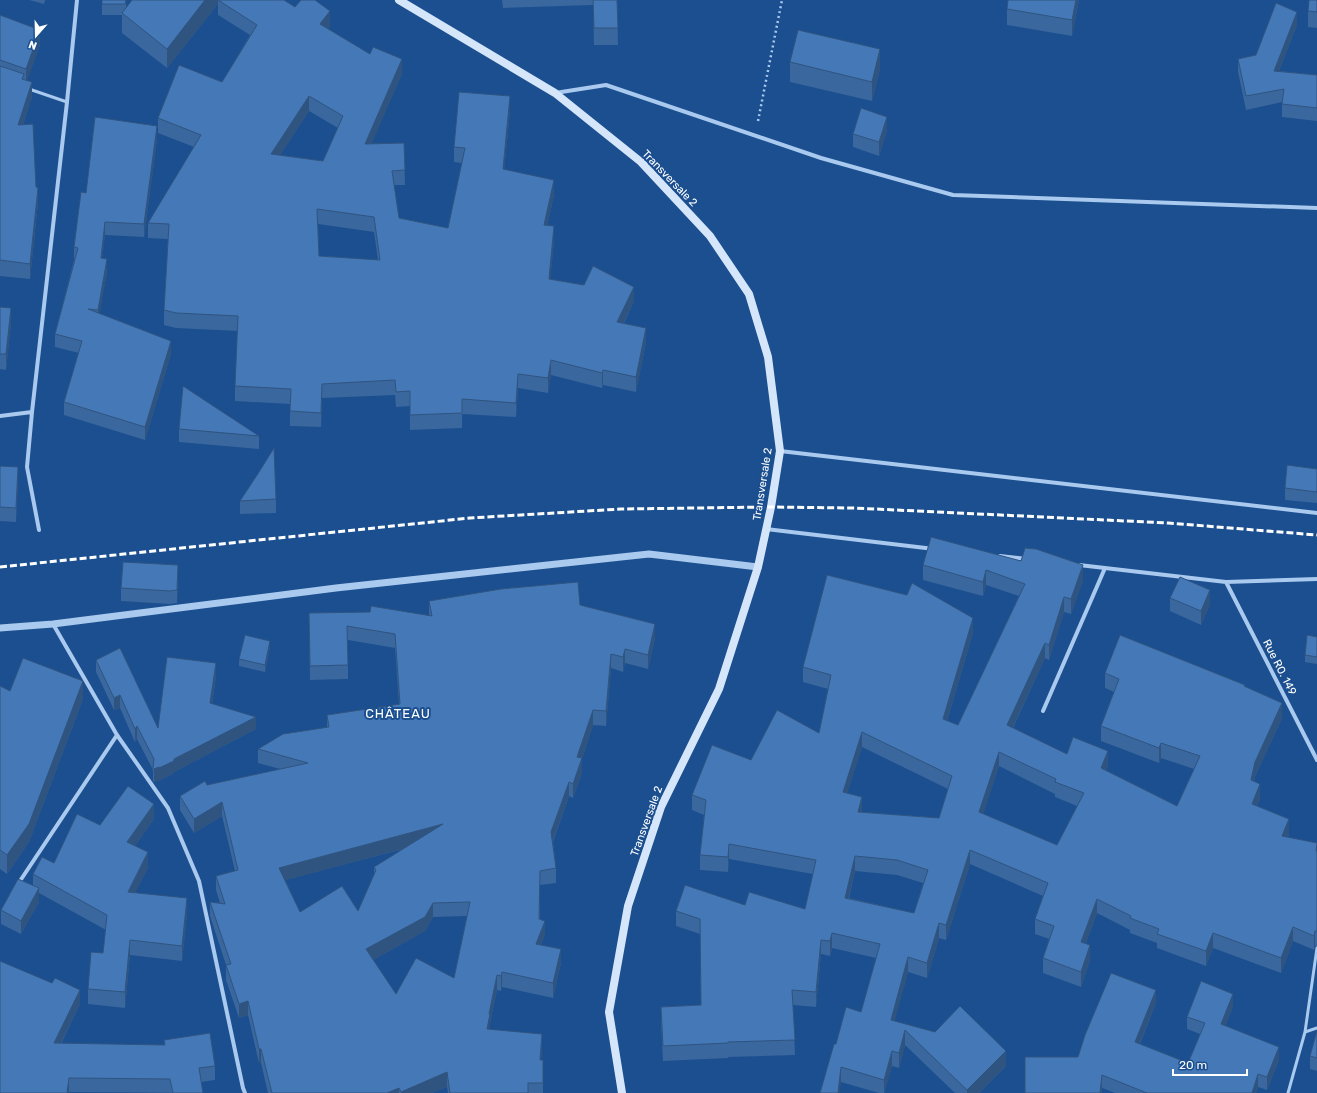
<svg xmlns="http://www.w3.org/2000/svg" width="1317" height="1093" font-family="Rubik,sans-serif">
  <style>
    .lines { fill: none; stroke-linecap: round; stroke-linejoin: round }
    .path { stroke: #a9c9ee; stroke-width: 2.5; stroke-dasharray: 2 3; stroke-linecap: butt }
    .service { stroke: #a9c9ee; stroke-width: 3 }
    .minor { stroke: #a9c9ee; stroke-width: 4 }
    .tertiary { stroke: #a9c9ee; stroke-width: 7 }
    .secondary { stroke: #d6e6fa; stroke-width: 8 }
    .rail { stroke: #fff; stroke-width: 3; stroke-dasharray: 7 3; stroke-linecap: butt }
    .wall { fill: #3a679d; fill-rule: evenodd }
    .shaded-wall { fill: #305480 }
    .building { fill: #4478b7; stroke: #305480; fill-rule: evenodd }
    .labels { text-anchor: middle; stroke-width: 4; stroke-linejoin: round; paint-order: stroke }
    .street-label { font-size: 11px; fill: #fff; stroke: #1b4f8f }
    .quarter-label { font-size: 13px; letter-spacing: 1px; fill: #fff; stroke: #1b4f8f }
  </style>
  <rect width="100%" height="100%" fill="#1b4f8f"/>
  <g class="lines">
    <path class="path" d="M758 121 782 0"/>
    <path class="service" d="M29 89 67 102
      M1305 1032 1317 948
      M1288 1093 1305 1032 1317 1028"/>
    <path class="minor" d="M555 93 606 85 821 158 953 195 1317 208
      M32 412 27 467 39 530
      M0 416 32 412 67 102 77 0
      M780 451 1317 513
      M766 529 934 549
      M1000 556 1027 559
      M1079 565 1226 582 1317 579
      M1226 582 1317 760
      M53 624 117 735 168 808 199 881 243 1088 245 1093
      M1043 711 1105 568
      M18 884 117 735"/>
    <path class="tertiary" d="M0 628 53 624 336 588 649 554 758 567"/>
    <path class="secondary" d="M399 0 555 93 641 162 710 236 749 294 768 357 780 451 771 507 758 567 719 689 661 807 628 906 609 1012 622 1093"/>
    <path class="rail" d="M0 567 470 518 621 509 771 507 854 508 1168 523 1317 535"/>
  </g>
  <path class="wall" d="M29 0H45L44 4Z
    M102 0H126V8L218 4 167 68 122 33V15H102Z
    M218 0 295 7 330 26 328 29 402 74 371 144 404 143 405 185H394L399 218 448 228 462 163 454 162V147L510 111 504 170 554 195 547 226 554 241 550 279 634 301 624 323 646 342 636 392 603 385 602 388 551 375 548 393 518 388 516 417 462 414V428L410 430V406L396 407 395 395 322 398 321 427 290 426V404L235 401V386L238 331 176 328 164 325V310L168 239 148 238V223L194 147 158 133V118L222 82 250 35 218 15ZM309 111 338 128 323 161 280 155ZM318 224 374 232 378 260 319 256Z
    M502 0H617L618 45H594L593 5 503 8Z
    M1079 0 1072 36 1007 25V9Z
    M1317 0V28L1308 27V11Z
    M0 15 40 45 27 80 32 97 23 125 36 187 38 203 30 279 0 276Z
    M1297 25 1279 71 1317 75V121L1282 117V102L1246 110 1238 72V59L1256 55Z
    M790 62 880 69 872 101 790 82Z
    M887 130 879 156 853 147V134Z
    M157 139 144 237 105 235 102 258 107 272 99 314 171 354 145 440 64 415V402L79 353 55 347V334L74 260V247L86 193Z
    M0 307 11 323 6 370 0 369Z
    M179 429 259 436V449L179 442Z
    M0 466 18 481 16 522 0 521Z
    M1317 469V503L1285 500V488Z
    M276 499V513L240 514V501Z
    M923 565 1083 580 1071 614 1064 612 1049 660 1045 658 1013 728 1067 754 1108 766 1106 771 1177 806 1194 769 1161 758 1159 763 1101 741V726L1114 692 1105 688V673L1245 686 1282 718 1255 777 1254 781 1260 799 1257 806 1289 834 1288 837 1317 843V946H1315L1314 950 1293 941 1281 973 1213 948 1206 966 1157 948V943L1130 933V930L1097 913 1086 943 1090 960 1081 987 1043 973V958L1049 939 1035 934V919L1043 896 970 864 946 940 939 938 927 978 908 972 894 1021 1006 1066 979 1093H955L905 1045 899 1068 892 1066 884 1093H879L841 1082 836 1044 861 1012 876 958 832 948 830 956 821 954 816 1007 793 1005 795 1055 728 1057V1058L663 1061 661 1022V1007L701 1005 700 934 676 926V911L745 905 805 909 813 874 729 859 728 872 700 870V855L704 815 692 810V795L751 760 819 733 828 689 803 682V667L973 633 947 721 958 725 1019 596 986 585 983 596 923 580ZM862 747 948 789 939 818 862 812 847 793ZM999 766 1055 794V797L1077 806 1057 845 983 814ZM855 871 897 875 923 883 914 913 849 898Z
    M178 579 177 603 170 604 121 601V588Z
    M1170 598 1210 604 1201 625 1170 611Z
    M429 601 580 605 655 638 648 669 625 663 623 672 611 668 606 726 593 725 582 759V773L573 798 569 796 553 842 556 868V883L540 885V919L545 935 541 945 561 963 553 998 502 987 501 991 497 990 490 1023V1030L542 1048 541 1060H543V1093H448L447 1087 432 1093H268L261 1063H259L248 1015 239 1018 226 980V965L210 916V902L220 903 216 890V876L235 871 222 816 194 833 180 810V796L207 785 280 769 258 763V749L327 728V715L399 704 395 648 348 640V679L310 680 309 613 429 616ZM403 849 374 867V875L358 911 300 912 285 880ZM467 916 454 978 396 994 373 960 425 931 433 917Z
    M1317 637V664L1305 662V655Z
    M270 647 265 672 239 666V659Z
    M96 660 158 728 216 676 212 704 256 729 174 772V773L159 781V780L154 782 153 781V770L137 739 135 742 120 708 114 710 96 672Z
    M0 686 10 691 83 699 29 842 7 874 0 869Z
    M154 819 135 846 148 868 135 892 187 914 182 961 130 955 125 1008 88 1004V989L103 953 106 930 39 893V902L21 934 1 924V910L33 885V874L54 863 100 825Z
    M1156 1003 1140 1044 1188 1063 1200 1034 1187 1029V1017L1233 1007 1225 1026 1279 1060 1267 1090 1258 1087 1256 1093H1115L1102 1088V1093H1025Z
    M80 1004 61 1044 164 1045V1040L215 1066V1080L201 1082 203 1093 69 1092V1093H0Z
    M1317 1031V1071L1310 1069V1056Z"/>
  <path class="shaded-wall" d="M205 0H218V4L167 68V49Z
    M1076 0H1079L1072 36V20Z
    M330 11V26L320 39V24Z
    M1297 12V25L1274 84V71Z
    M40 30V45L26 84V69Z
    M880 49V69L872 101V82Z
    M402 59V74L365 159V144Z
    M32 82V97L18 140V125Z
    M309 96V111L271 169V154Z
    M510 96V111L503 184V169Z
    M887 117V130L879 156V142Z
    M157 126V139L144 237V224Z
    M554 180V195L544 240V225Z
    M38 188V203L30 279V264Z
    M105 222V235L101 271V258Z
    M554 226V241L549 294V279Z
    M107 259V272L98 323V310Z
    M634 287V301L617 336V322Z
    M11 308V323L6 370V354Z
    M646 328V342L636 392V377Z
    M171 341V354L145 440V427Z
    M551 360V375L548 393V378Z
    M603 370V385L602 388V373Z
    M518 374V388L516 417V403Z
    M322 384V398L321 427V413Z
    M18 467V481L16 522V508Z
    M178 565V579L177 603V590Z
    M1083 565V580L1071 614V599Z
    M986 570V585L983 596V582Z
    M1210 590V604L1201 625V611Z
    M1064 597V612L1049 660V645Z
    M973 618V633L943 734V719Z
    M655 624V638L648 669V655Z
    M270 641V647L265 672V665Z
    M1045 643V658L1007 740V725Z
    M625 649V663L623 672V657Z
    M611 654V668L606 726V711Z
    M216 663V676L210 716V703Z
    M83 681V699L29 842 7 874V855Z
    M120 695V708L114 710V698Z
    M1282 703V718L1255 777 1251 795V780L1255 762Z
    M593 710V725L582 759V773L573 798V784L577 757Z
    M256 717V729L174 772V773L159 781V768L174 759Z
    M137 726V739L135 742V729Z
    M862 732V747L843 807V792Z
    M1161 743V758L1159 763V748Z
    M1108 751V766L1101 783V768Z
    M999 752V766L979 827V812Z
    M159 767V780L154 782V769Z
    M569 782V796L551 846V832Z
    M1260 784V799L1252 819V804Z
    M862 797V812H858Z
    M222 802V816L194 833V819Z
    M154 804V819L127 858V842Z
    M1289 819V834L1282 850V836Z
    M443 824V838L279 882V868Z
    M729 844V859L728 872V857Z
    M970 850V864L946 940V925Z
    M148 852V868L128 907V892Z
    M855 856V871L845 912V898Z
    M39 888V902L21 934V921Z
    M187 898V914L182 961V946Z
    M1097 899V913L1081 956V942Z
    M433 903V917L425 931 366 964V949Z
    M545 921V935L536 958V944Z
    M939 923V938L927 978V963Z
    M1293 927V941L1281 973V958Z
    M1315 931V946L1314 950V936Z
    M832 933V948L830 956V941Z
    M1213 933V948L1206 966V951Z
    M130 940V955L125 1008V992Z
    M821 940V954L816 1007V992Z
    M1090 945V960L1081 987V972Z
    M561 949V963L553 998V983Z
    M908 957V972L891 1035V1020Z
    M502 972V987L501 991V976Z
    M497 975V990L490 1023V1028L487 1044V1029L489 1014Z
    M80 990V1004L54 1057V1043Z
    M1156 990V1003L1135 1055V1042Z
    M1233 994V1007L1221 1037V1024Z
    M248 1001V1015L239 1018V1004Z
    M905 1030V1045L899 1068V1053Z
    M542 1034V1048L540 1074V1060Z
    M1279 1047V1060L1267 1090V1077Z
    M259 1049H261V1063H259Z
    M892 1051V1066L884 1093V1080Z
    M1006 1051V1066L979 1093H967V1090Z
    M841 1067V1082L840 1093H838Z
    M447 1072V1087L432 1093H401V1092Z
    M1258 1074V1087L1256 1093H1252Z
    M1102 1075V1093H1100Z
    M69 1078V1093H67Z
    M399 1088V1093H387Z"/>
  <path class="building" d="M102 0H126L125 4H102Z
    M132 0H205L167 49 122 13Z
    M218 0H284L295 7 301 0H315L330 11 320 24 370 54 373 47 402 59 365 144 404 143 405 170 392 171 399 218 448 228 465 148 454 147 459 92 510 96 503 169 554 180 544 225 554 226 549 279 584 285 593 266 634 287 617 322 646 328 636 377 603 370 602 373 551 360 548 378 518 374 516 403 462 399V413L410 415V391L396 392 395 380 322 384 321 413 290 411 291 389 235 386 238 316 176 313 164 310 169 224 148 223 201 135 158 118 179 65 222 82 257 25ZM309 96 343 116 323 161 271 154ZM317 209 374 217 380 260 319 256Z
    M593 0H617L618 28H594Z
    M1008 0H1076L1072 20 1007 9Z
    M1309 0H1317V12L1308 11Z
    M1276 3 1297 12 1274 71 1317 75V108L1282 104 1284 89 1246 96 1238 59 1256 55Z
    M0 15 40 30 26 69 0 60Z
    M798 30 880 49 872 82 790 62Z
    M0 66 24 74 22 79 32 82 18 125 33 124 36 187 38 188 30 264 0 260Z
    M861 108 887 117 879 142 853 134Z
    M95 117 157 126 144 224 105 222 101 258 107 259 98 310 88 309 171 341 145 427 64 402 82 341 55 334 78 248 74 247 81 192 86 193Z
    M0 307 11 308 6 354H0Z
    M183 386 259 436 179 429Z
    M274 448 276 499 240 501 259 472Z
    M1287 465 1317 469V492L1285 488Z
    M0 466 18 467 16 508 0 507Z
    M931 537 1021 561 1025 548 1036 549 1083 565 1071 599 1064 597 1049 645 1045 643 1007 725 1067 754 1073 737 1108 751 1101 768 1177 806 1200 756 1161 743 1159 748 1101 726 1119 679 1105 673 1120 635 1245 685 1244 686 1282 703 1255 762 1251 780 1260 784 1252 804 1289 819 1282 836 1317 843 1316 851H1317V931H1315L1314 936 1293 927 1281 958 1213 933 1206 951 1157 934 1159 929 1130 918 1131 916 1097 899 1081 942 1090 945 1081 972 1043 958 1054 926 1035 919 1048 883 970 850 946 925 939 923 927 963 908 957 891 1020 935 1032 960 1006 1006 1051 967 1090 905 1030 899 1053 892 1051 884 1080 841 1067 838 1093H820L834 1044H836L846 1007 861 1012 880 944 832 933 830 941 821 940 816 992 792 990 795 1040 728 1042V1043L663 1046 661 1007 701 1005 700 919 676 911 685 885 745 905 749 892 805 909 816 860 729 844 728 857 700 855 706 800 692 795 712 745 751 760 777 710 819 733 831 675 803 667 827 575 907 595 912 583 973 618 943 719 958 725 1025 584 986 570 983 582 923 565ZM862 732 952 776 939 818 858 812 862 797 843 792ZM999 752 1056 779 1055 782 1084 793 1057 845 979 812ZM855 856 897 860 928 870 914 913 845 898Z
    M123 562 178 565 177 590 170 591 121 588Z
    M1180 577 1210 590 1201 611 1170 598Z
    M578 582 580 605 655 624 648 655 625 649 623 657 611 654 606 711 593 710 577 757 582 758 573 784 569 782 551 832 556 868 540 871 539 919 545 921 536 944 561 949 553 983 502 972 501 976 497 975 489 1014H490L487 1029 542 1034 540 1060H543V1083H528V1093H450L447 1072 401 1092 399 1088 387 1093H272L261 1049H259L248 1001 239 1004 226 965 231 964 210 902 225 904 216 876 238 870 222 802 194 819 180 796 205 781 207 785 308 763 258 749 283 734 329 727 327 715 400 704 395 634 347 626 348 665 310 666 309 613 370 612 371 606 432 616 429 601 501 589ZM443 824 374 867 376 870 358 911 342 886 300 912 279 868ZM470 902 454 978 416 958 396 994 366 949 425 917 433 903Z
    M245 635 270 641 265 665 239 659Z
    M1307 635 1317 637V657L1305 655Z
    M120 648 158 728 167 657 216 663 210 703 256 717 174 759V761L159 768V767L154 769 153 768 154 759 137 726 135 729 120 695 114 698 96 660Z
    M23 658 83 681 29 824 7 855 0 850V686L10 691Z
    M128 786 154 804 127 842 148 852 128 892 187 898 182 946 130 940 125 992 88 989 91 952 103 953 107 915 33 874 42 857 54 863 77 814 100 825Z
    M18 879 39 888 21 921 1 910Z
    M0 961 52 983 55 978 80 990 54 1043 165 1045 164 1040 210 1033 215 1066 199 1068 203 1093H173L170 1079 69 1078 67 1093H0Z
    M1111 973 1156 990 1135 1042 1188 1063 1205 1023 1187 1017 1201 981 1233 994 1221 1024 1279 1047 1267 1077 1258 1074 1252 1093H1147L1102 1075 1100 1093H1025V1057H1078L1085 1035Z
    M1317 1031V1058L1310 1056Z"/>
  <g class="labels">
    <g class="street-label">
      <text transform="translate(670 178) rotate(46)" y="4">Transversale 2</text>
      <text transform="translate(762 484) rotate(-81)" y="4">Transversale 2</text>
      <text transform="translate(1280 667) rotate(63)" y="4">Rue RO. 149</text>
      <text transform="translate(646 821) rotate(-70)" y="4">Transversale 2</text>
    </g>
    <g class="quarter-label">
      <text x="398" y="718">CHÂTEAU</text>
    </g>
  </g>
  <g transform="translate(36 36) rotate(200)" stroke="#1b4f8f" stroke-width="3" paint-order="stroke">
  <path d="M0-3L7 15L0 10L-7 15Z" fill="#ffffff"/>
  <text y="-6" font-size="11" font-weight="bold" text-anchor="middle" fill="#ffffff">N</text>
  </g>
  <path d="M1173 1069v6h74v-6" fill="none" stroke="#ffffff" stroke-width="2"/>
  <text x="1179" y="1069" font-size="12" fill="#ffffff" stroke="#1b4f8f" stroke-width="3" paint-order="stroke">20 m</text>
</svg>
